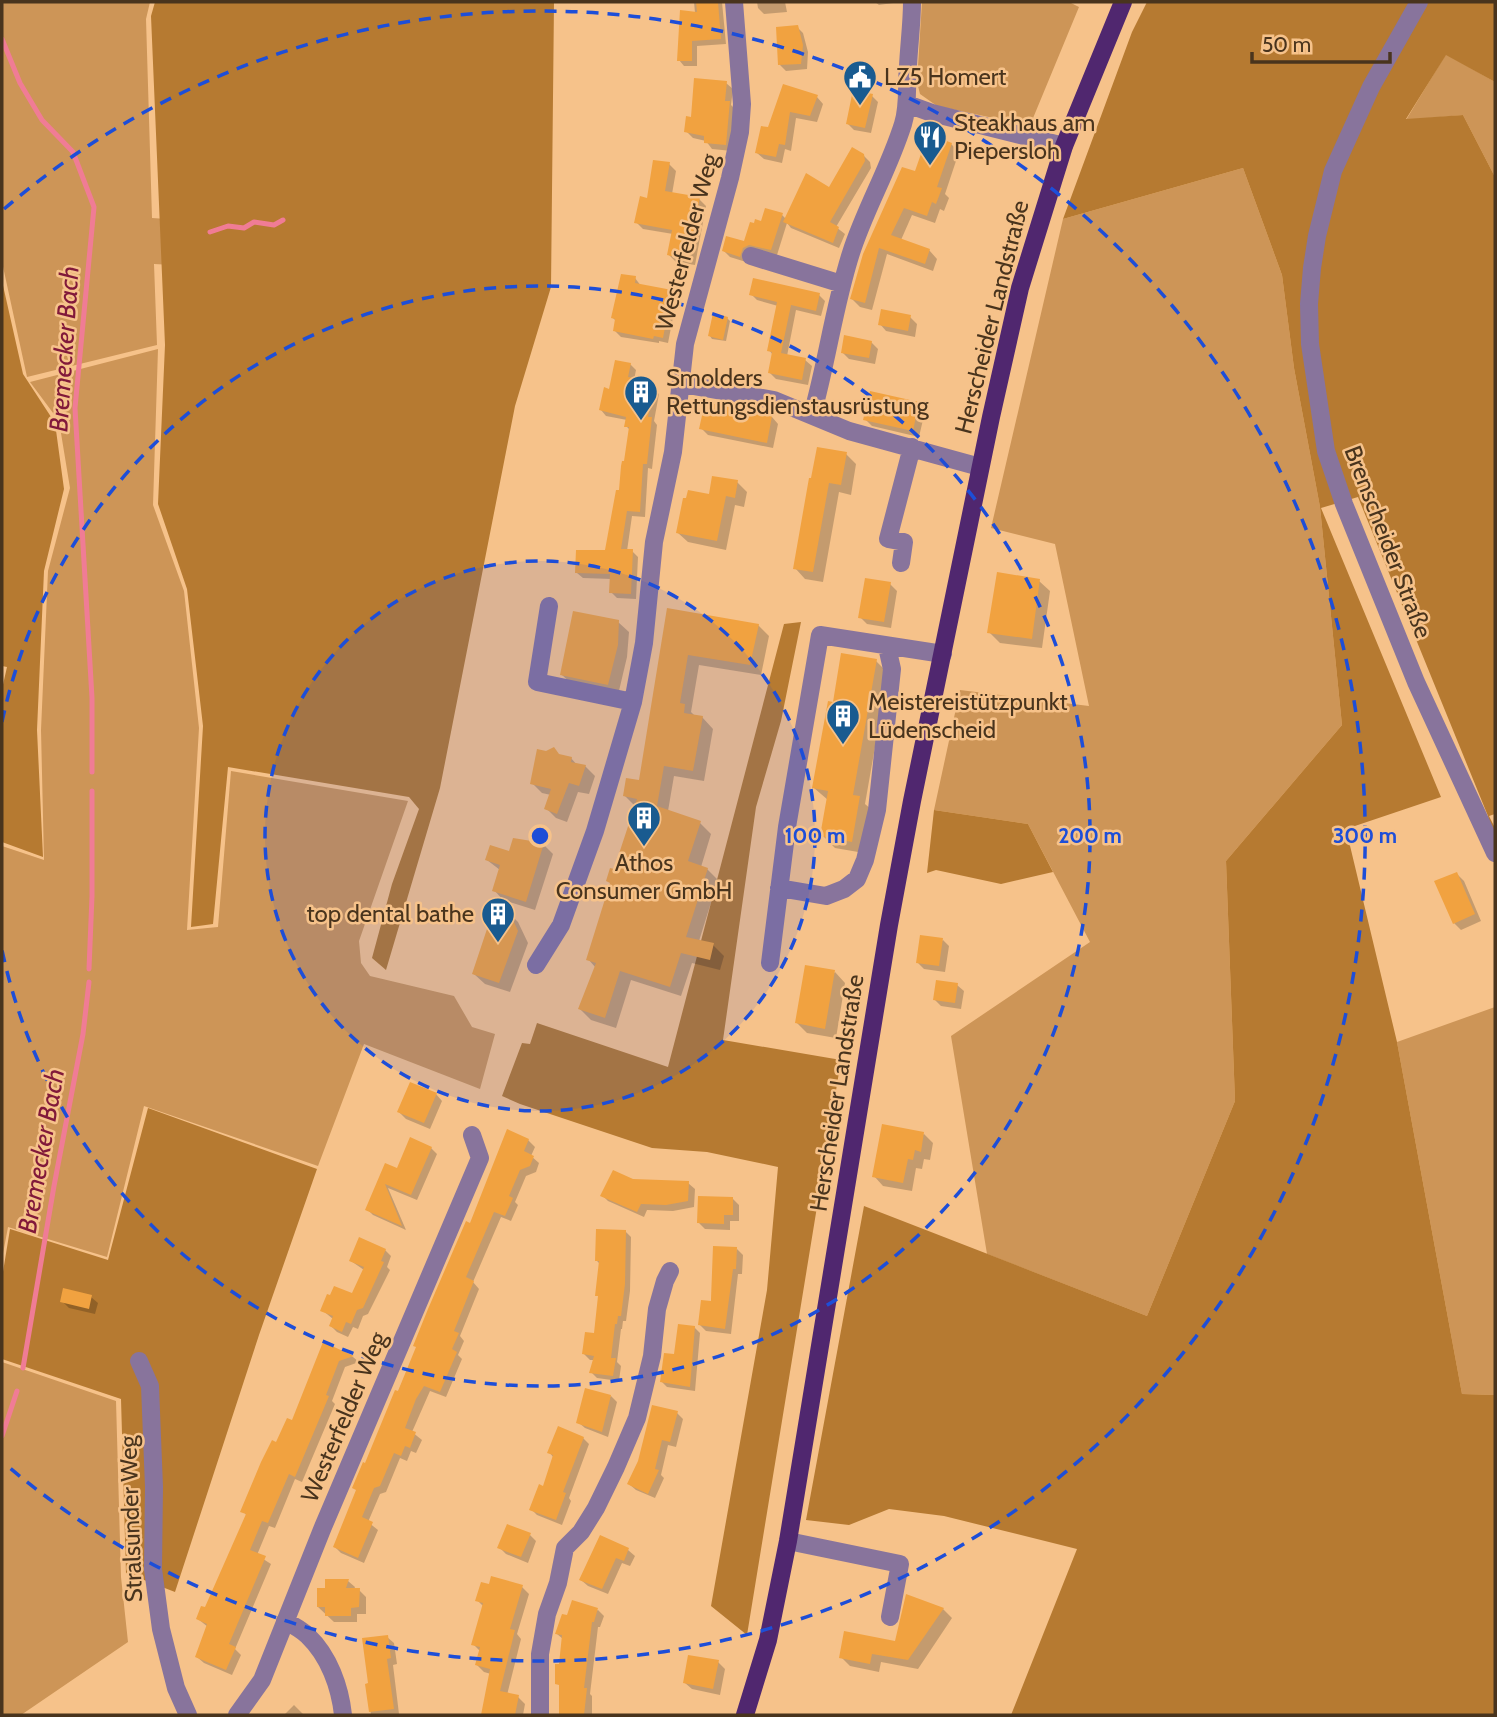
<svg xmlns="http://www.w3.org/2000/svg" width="1497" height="1717" font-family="Cabin,sans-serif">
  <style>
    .green { fill: #cd9557 }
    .forest { fill: #b67a31 }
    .shadow { fill: #0003 }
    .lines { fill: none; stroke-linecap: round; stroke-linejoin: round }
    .stream { stroke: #f07c95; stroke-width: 5 }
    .building { fill: #f1a240 }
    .minor { stroke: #88749c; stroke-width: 18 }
    .major { stroke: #50276f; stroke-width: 18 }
    .ring { fill: none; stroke: #1d4ed8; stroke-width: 3.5; stroke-dasharray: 12 9 }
    .labels { text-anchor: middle; stroke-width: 5; stroke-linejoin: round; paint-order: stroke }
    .poi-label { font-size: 24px; fill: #49341d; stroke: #f6c28a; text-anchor: start }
    .street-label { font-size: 24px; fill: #49341d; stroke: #f6c28a }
    .water-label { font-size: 26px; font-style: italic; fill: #81193a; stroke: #f6c28a }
    .centre { fill: #1d4ed8; stroke: #f6c28a; stroke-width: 3.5 }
    .ring-label { font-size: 21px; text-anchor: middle; font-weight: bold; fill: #1d4ed8; stroke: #f6c28a; stroke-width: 5; stroke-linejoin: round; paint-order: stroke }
  </style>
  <rect width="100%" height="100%" fill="#f6c28a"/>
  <path class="green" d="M2 2H150L146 19 152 218 167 219 173 265 154 264 157 345 27 377 2 262Z
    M922 2H1069L1079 7 1031 123 1021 124 937 106 920 94 917 82Z
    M1446 54 1495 82V177L1463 115 1406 120Z
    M1243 168 1282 275 1294 368 1320 507 1342 725 1226 861 1235 1101 1147 1316 987 1254 951 1036 1090 942 1028 824 934 810 960 690 1089 706 1055 544 991 528 1063 219Z
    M158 349 153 505 184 591 199 728 187 930 218 927 231 771 408 801 359 941 361 963 370 976 454 996 472 1027 495 1034 480 1089 364 1044 318 1166 144 1106 107 1257 8 1227 2 1259V846L44 860 41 730 48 571 70 488 59 421 30 382Z
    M1495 1007V1395L1462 1394 1397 1042Z
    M2 1362 116 1401 121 1577 128 1642 21 1715H2Z"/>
  <path class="forest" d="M155 2H554L551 287 515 406 440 788 386 970 372 958 392 884 419 809 409 797 228 767 213 924 191 927 203 726 187 589 158 504 165 345 151 16Z
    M1147 2H1495V82L1446 55 1406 119 1463 115 1495 177V814L1489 816 1495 828V868L1488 816 1358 497 1321 508 1441 797 1346 829 1397 1042 1462 1394 1495 1395V1715H1011L1077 1549 944 1516 889 1509 849 1525 806 1520 864 1206 1147 1316 1235 1101 1226 861 1342 725 1320 507 1294 368 1282 275 1243 168 1063 219 1132 32Z
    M2 281 23 374 55 423 64 489 44 571 37 730 43 857 2 842V689L7 667 2 666Z
    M801 622 781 721 756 807 723 1040 841 1060 747 1635 711 1606 767 1290 778 1167 707 1152 652 1148 520 1104 502 1096 522 1043 530 1044 537 1023 668 1067 784 624Z
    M934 810 1028 824 1053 872 1001 884 936 870 927 873Z
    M148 1108 317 1169 259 1335 175 1592 126 1573 121 1399 2 1359V1278L10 1229 108 1260Z"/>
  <path class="shadow" d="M694 2H722L726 44 697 46V66H684L679 60 695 13Z
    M757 2H785L787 12 764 14 758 8Z
    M875 2H893V3L879 5Z
    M797 27 803 33 808 52 807 69 786 71 780 65 778 28Z
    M726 83 733 89 731 105 736 110 732 151 712 149 706 141 693 138 686 131 693 119Z
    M784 86 817 97 823 104 817 122 796 118 791 151 785 149 782 163 764 159 757 153 769 129Z
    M872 96 878 102 871 133 854 130 847 123Z
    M951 144 959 152 945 194 949 198 944 211 940 209 935 223 912 215 901 240 929 250 937 259 933 271 887 254 872 310 860 307 852 299 916 173Z
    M863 155 870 162 871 168 836 227 845 234 839 248 791 228 787 223 777 255 746 262 730 257 724 251 745 243 762 223 782 215 786 219 830 190Z
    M669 164 676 171 672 194 699 199 706 206 695 265 676 262 669 255 673 234 643 229 636 222Z
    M635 278 641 286 671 291 677 297 668 343 659 341V343L621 337 615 331 617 322 613 318Z
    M751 294 819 295 825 301 821 316 796 310 787 356 805 360 812 366 808 385 776 379 770 373 773 355 769 350 778 306 757 300Z
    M910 317 917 324 915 337 886 331 880 324Z
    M727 318 730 321 726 341 712 339 710 336Z
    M871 342 878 349 875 364 849 359 842 352Z
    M630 364 636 370 634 380 646 382 659 394 654 421 657 425 652 469 648 468 645 517 632 516 627 551H632L638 557 636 599 617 598 611 592 612 579 583 578 577 573 606 552 620 493 630 430 626 426 627 420 606 416 601 410 611 391Z
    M918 404 925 411 919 437 872 426 865 419Z
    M772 417 778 424 773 448 708 435 701 428Z
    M846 454 856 464 851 495 839 492 823 582 805 579 795 568 810 480Z
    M737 482 747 492 744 507 735 505 726 550 688 542 678 533 710 496Z
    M1039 581 1050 591 1042 648 1000 643 989 632Z
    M890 584 897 591 891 628 867 624 860 617Z
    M668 610 758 625 769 636 761 675 699 665 691 712 695 716 702 717 713 729 704 781 674 776 668 811 700 823 711 834 701 867 707 869 718 880 699 941 713 945 724 956 720 970 692 963 681 996 631 980 616 1028 591 1020 580 1009 596 968 588 959 636 807 625 796 640 782Z
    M618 622 629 632 627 657 618 695 573 685 562 675Z
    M876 661 888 673 865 804 872 810 864 853 835 848 822 835 828 800 814 788 834 704Z
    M561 756 571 758 577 765 585 766 595 776 589 794 578 792 567 822 556 818 546 808 551 795 542 793 532 783Z
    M514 840 544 845 553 854 535 910 503 900 494 890 500 870 487 860 510 853Z
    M1457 874 1464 881 1481 921 1461 930 1454 923Z
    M507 911 518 922 528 943 510 992 485 984 474 974Z
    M943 940 949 946 945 972 924 969 918 963Z
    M835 972 845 983 836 1038 807 1033 797 1023Z
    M957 985 964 991 961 1009 941 1006 934 999Z
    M436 1094 442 1101 430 1129 406 1119 399 1112Z
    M924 1134 933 1143 930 1160 924 1159 922 1169 916 1168 912 1191 883 1186 874 1176Z
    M528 1140 535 1147 531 1156 539 1163 536 1172 526 1176 515 1202 518 1205 511 1221 501 1217 473 1282 479 1289 460 1336 464 1341 458 1355 462 1359 446 1397 430 1391 412 1432 422 1440 416 1453 411 1451 407 1461 400 1458 386 1492 380 1494 368 1522 378 1530 364 1563 341 1553 335 1547 366 1465 471 1225Z
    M431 1148 437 1154 417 1200 388 1188 406 1230 373 1215 367 1209 386 1165 398 1170Z
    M632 1180 688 1183 695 1189 694 1207 673 1211 647 1210 644 1217 608 1201 602 1195Z
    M733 1199 739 1205V1221H730V1230L705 1229 699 1223Z
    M625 1231 631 1237 630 1291 626 1321H623L622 1329H621L617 1362 621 1366 619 1381 597 1378 591 1372 594 1360H590L584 1354 595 1335 600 1298 597 1295 600 1264 597 1261Z
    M737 1249 743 1255 742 1274H738L731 1334 706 1331 700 1325Z
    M385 1250 391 1256 387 1267 390 1270 368 1314 363 1316 358 1329 353 1327 348 1337 337 1332 331 1326 333 1319 322 1310 353 1296 364 1270 351 1261Z
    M91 1297 98 1303 95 1314 69 1308 62 1301Z
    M694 1327 700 1333 695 1391 667 1387 662 1382Z
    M324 1344 353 1357 359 1362 345 1367 332 1401 335 1404 302 1482 295 1479 275 1528 269 1526 257 1555 271 1564 235 1649 241 1655 232 1675 204 1663 197 1657 208 1627 198 1619 206 1610 247 1516 243 1511 276 1444 293 1423Z
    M611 1396 617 1402 608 1437 585 1428 578 1422Z
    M677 1413 683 1419 676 1447 668 1445 661 1475 664 1478 655 1498 636 1490 629 1484Z
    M583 1438 589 1444 569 1498 571 1501 562 1525 537 1515 531 1509 544 1488 554 1458 549 1452Z
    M530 1535 536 1541 528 1563 506 1554 499 1547Z
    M600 1537 628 1550 635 1556 630 1566 622 1563 608 1594 588 1586 581 1580Z
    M327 1581H348L355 1587 354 1590H359L366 1597V1614H357V1622H334L318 1607 327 1590Z
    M522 1587 529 1594 517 1634 521 1639 507 1695 518 1697 525 1704 523 1715H483L491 1674 484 1672 477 1665 480 1651 473 1644 484 1607 477 1600Z
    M943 1609 952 1618 918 1669 881 1662 879 1672 850 1666 841 1657 897 1643Z
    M598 1610 604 1616 600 1627H598L590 1694 592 1696V1715H560L563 1639 557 1634Z
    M387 1637 394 1643 397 1664 393 1665 399 1714 371 1715 367 1685H370Z
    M718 1662 725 1669 720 1695 692 1689 685 1683Z
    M294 1705 304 1715H305H284Z"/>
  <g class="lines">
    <path class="stream" d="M2 39 20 83 42 120 73 152 94 207 75 408 92 698V772
      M210 232 228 226 244 228 254 222 274 225 283 220
      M89 969 92 896V791
      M23 1368 54 1186 83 1034 89 982
      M2 1436 17 1391"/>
  </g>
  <path class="building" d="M696 2H718L721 39 692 41V61H677L680 10 697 12Z
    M798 25 803 45 801 64 778 65 776 27Z
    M694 78 727 81 725 101H730L726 145 704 143V136L684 132 686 116 691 117Z
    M783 84 818 95 810 116 790 112 785 145 779 144 776 157 755 153 761 126 768 127Z
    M853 90 873 94 865 128 846 124Z
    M928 134 952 143 937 187 942 188 936 204 932 202 927 216 904 208 891 235 930 249 925 264 879 248 865 303 850 299 863 254 902 167 915 171Z
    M852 147 864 154 865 161 830 222 839 227 833 243 783 222 806 173 829 187Z
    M653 160 670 162 665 191 700 197 688 260 667 255 672 230 634 223 640 196 647 198Z
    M765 208 783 213 771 250 749 245 743 248 740 257 722 251 726 236 744 241 750 222 754 223 755 219 761 221Z
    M621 274 636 276 635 283 672 290 663 338 654 336 653 339 613 331 615 319 611 318Z
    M753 278 820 293 816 311 791 305 781 353 806 358 802 380 768 373 772 352 767 351 777 302 749 295Z
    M881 309 911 315 908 331 878 325Z
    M713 313 728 317 723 340 708 336Z
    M844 335 872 341 869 358 841 353Z
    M615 360 631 363 628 377 647 380 646 386 654 387 648 417H652L647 464H643L640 512 627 511 621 549H633L631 594 609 593 610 574 575 573 576 550H605L616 490H619L621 466 622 461H624L629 427H624L626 417 599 410 604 387 609 389Z
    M870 391 919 402 913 431 863 420Z
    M705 402 772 416 767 443 699 429Z
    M817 447 847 452 841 485 829 483 813 572 793 569 809 478H811Z
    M712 476 738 480 735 498 726 496 717 541 676 533 683 498H686L688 490 709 494Z
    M997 572 1040 579 1032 639 987 633Z
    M865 578 891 582 884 622 858 618Z
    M667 608 759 624 750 665 688 655 680 703 685 704 684 713 703 716 693 771 664 766 657 806 701 821 688 861 708 868 686 937 714 943 710 960 681 953 670 987 620 971 605 1018 578 1009 596 963 586 960 610 883 606 881 610 868 614 869 637 799 623 796 626 778 639 780Z
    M573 611 619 620 618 645 608 685 560 675Z
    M841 653 877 659 853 795 860 796 852 842 820 836 828 791 812 788 828 701 833 702Z
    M554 747 559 754 572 757 571 762 586 765 579 786 569 783 557 814 544 809 551 789 530 784 537 749 546 751Z
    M513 838 544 843 526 902 492 891 500 865 485 860 490 845 509 851Z
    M1457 872 1475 914 1453 924 1434 881Z
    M508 909 518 931 499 983 472 974 488 926 485 921Z
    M920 935 943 938 939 966 916 963Z
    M805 965 835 970 825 1029 795 1023Z
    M936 980 958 983 955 1003 933 1000Z
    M410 1082 437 1093 424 1123 397 1112Z
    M882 1124 924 1132 921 1152 915 1150 913 1160 908 1159 903 1183 872 1177Z
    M507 1129 529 1139 524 1151 534 1156 530 1166 520 1170 509 1196 513 1198 505 1216 494 1212 466 1277 474 1281 454 1331 459 1333 452 1349 457 1352 440 1392 424 1386 416 1399 405 1428 416 1432 410 1448 405 1446 401 1456 394 1453 380 1486 374 1488 362 1517 373 1522 358 1558 333 1547 356 1490 352 1488 363 1462 365 1463 395 1390 398 1391 416 1347 413 1346 428 1309 466 1221 470 1223Z
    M410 1137 432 1147 411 1195 385 1184 402 1226 365 1210 385 1163 397 1168Z
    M613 1170 633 1179 689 1181 688 1201 666 1205 641 1204 637 1212 600 1196Z
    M698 1196 733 1197V1215H724V1224L697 1223Z
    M596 1229 626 1230 625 1284 621 1316H618L617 1324H615L611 1358H616L613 1376 589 1373 594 1356 582 1354 585 1332 594 1333 598 1296H595L599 1261H595Z
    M359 1237 386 1249 381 1261 384 1262 363 1308 357 1310 351 1324 346 1322 342 1332 329 1326 333 1316 320 1311 327 1294 330 1295 334 1286 352 1293 364 1267 349 1261Z
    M713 1246 737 1247 736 1269H733L725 1329 698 1325 701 1300 711 1301V1299Z
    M63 1288 92 1295 89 1309 60 1302Z
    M678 1324 695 1326 690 1387 660 1382 664 1353 674 1354Z
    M323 1342 354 1356 339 1361 326 1395 329 1396 295 1477 289 1474 268 1523 262 1521 250 1550 266 1556 229 1644 236 1647 226 1670 195 1657 207 1624 196 1619 201 1606 205 1607 246 1514 240 1512 261 1462 272 1440 276 1442 287 1418 292 1420Z
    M585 1388 611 1395 602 1432 576 1423Z
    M652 1405 678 1411 670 1442 662 1440 655 1469 659 1470 648 1494 627 1484 638 1461Z
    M558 1426 584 1437 563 1492 566 1493 556 1520 529 1510 539 1484 543 1486 553 1455 547 1453Z
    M507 1524 531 1533 521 1557 497 1548Z
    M600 1535 629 1548 624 1561 616 1558 602 1589 579 1580Z
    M491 1576 523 1585 510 1629 515 1630 500 1691 519 1695 515 1715H481L490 1669 475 1665 480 1647 471 1645 483 1603 475 1601 481 1582 489 1584Z
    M325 1579H349L346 1588H360L359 1607 351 1608V1616H325V1607H317V1588H325Z
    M906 1594 944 1608 908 1660 872 1654 870 1664 839 1658 844 1631 895 1641Z
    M572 1600 598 1608 594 1622H592L584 1688H587L584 1715 559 1714V1685L555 1684V1664H559L562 1635 555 1634 562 1614 567 1615Z
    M388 1635 391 1658 387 1659 394 1709 369 1712 365 1684 368 1683 362 1638Z
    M688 1655 719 1660 713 1689 683 1683Z"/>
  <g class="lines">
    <path class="minor" d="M1419 2 1371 87 1333 171 1317 236 1312 268 1309 304 1310 344 1326 451 1344 504 1416 682 1495 853
      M907 104 932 113 1064 146
      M751 256 842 284
      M682 384 774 400 849 431 980 467
      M812 415C827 362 834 306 851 253 865 209 889 169 903 124 909 105 906 86 908 66 909 45 912 23 912 2
      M901 563 904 542 888 539 912 447
      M549 606 537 682 633 702
      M779 888 826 896 844 889 857 879 865 860 877 810 892 669 887 647
      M770 963 787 827 820 635 943 654
      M536 965 561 925 595 831 633 702 644 643 654 542 673 452 685 344 730 178 740 132 742 104 734 2
      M139 1361 150 1386 154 1487 153 1569 161 1629 176 1688 188 1715
      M788 1541 900 1564 890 1617
      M285 1621C293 1625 302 1630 308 1636 329 1656 340 1687 343 1715
      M237 1715 262 1680 323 1527 480 1158 472 1135
      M540 1715V1654L547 1614 558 1583 565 1548 581 1532 596 1508 616 1467 637 1418 652 1356 657 1309 665 1281 670 1271"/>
    <path class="major" d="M745 1715 768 1640 788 1541 889 925 912 801 991 417 1020 288 1064 146 1123 2"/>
  </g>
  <circle cx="540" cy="836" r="275" fill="#1d4ed8" fill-opacity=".12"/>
  <g class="ring">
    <circle cx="540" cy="836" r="275"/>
    <path d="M2 722A550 550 0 1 1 2 950"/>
    <path d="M4 209A825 825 0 1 1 4 1463"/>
  </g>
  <defs>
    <g id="civic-pin" transform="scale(1.75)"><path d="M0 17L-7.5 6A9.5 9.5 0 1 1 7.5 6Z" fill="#195b90" stroke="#f6c28a"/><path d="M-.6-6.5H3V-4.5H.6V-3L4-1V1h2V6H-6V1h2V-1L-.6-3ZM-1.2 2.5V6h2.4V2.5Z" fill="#fff"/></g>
    <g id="restaurant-pin" transform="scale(1.75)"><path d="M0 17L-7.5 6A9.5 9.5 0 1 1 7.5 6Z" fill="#195b90" stroke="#f6c28a"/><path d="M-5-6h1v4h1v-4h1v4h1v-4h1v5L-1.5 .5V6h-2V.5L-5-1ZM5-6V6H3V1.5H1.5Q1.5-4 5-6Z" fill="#fff"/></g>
    <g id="building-pin" transform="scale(1.75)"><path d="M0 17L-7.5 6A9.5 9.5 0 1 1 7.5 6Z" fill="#195b90" stroke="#f6c28a"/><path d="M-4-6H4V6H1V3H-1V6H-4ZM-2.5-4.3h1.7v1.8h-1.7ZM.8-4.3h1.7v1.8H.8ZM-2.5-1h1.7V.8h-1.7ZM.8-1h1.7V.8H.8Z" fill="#fff"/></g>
  </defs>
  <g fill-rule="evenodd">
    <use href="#civic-pin" x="860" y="77"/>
    <use href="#restaurant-pin" x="930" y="137"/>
    <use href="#building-pin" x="641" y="392"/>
    <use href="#building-pin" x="843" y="716"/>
    <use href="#building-pin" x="644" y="818"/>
    <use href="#building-pin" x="498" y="914"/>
  </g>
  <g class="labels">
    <g class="poi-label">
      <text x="884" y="85">LZ5 Homert</text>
      <text x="954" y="131">Steakhaus am<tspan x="954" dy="28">Piepersloh</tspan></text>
      <text x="666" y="386">Smolders<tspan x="666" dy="28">Rettungsdienstausrüstung</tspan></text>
      <text x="868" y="710">Meistereistützpunkt<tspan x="868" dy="28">Lüdenscheid</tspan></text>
      <text x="644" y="871" text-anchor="middle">Athos<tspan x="644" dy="28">Consumer GmbH</tspan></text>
      <text x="474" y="922" text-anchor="end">top dental bathe</text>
    </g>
    <g class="street-label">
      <text transform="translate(687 242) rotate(-75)" y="8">Westerfelder Weg</text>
      <text transform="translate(992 317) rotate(-76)" y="8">Herscheider Landstraße</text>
      <text transform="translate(1388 542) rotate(69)" y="8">Brenscheider Straße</text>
      <text transform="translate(837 1093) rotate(-81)" y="8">Herscheider Landstraße</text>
      <text transform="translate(344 1417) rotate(-67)" y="8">Westerfelder Weg</text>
      <text transform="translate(131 1519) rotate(-92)" y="8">Stralsunder Weg</text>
    </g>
    <g class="water-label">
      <text transform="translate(64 349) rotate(-86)" y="9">Bremecker Bach</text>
      <text transform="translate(41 1151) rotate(-80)" y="9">Bremecker Bach</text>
    </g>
  </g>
  <circle cx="540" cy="836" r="10" class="centre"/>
  <g class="ring-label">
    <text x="815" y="843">100 m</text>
    <text x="1090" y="843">200 m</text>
    <text x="1365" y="843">300 m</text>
  </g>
  <rect width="1497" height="1717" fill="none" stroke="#49341d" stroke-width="7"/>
  <path d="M1252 52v10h138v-10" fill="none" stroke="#49341d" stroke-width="3.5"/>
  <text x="1262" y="52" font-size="21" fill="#49341d" stroke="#f6c28a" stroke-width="5" paint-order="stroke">50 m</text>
</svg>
